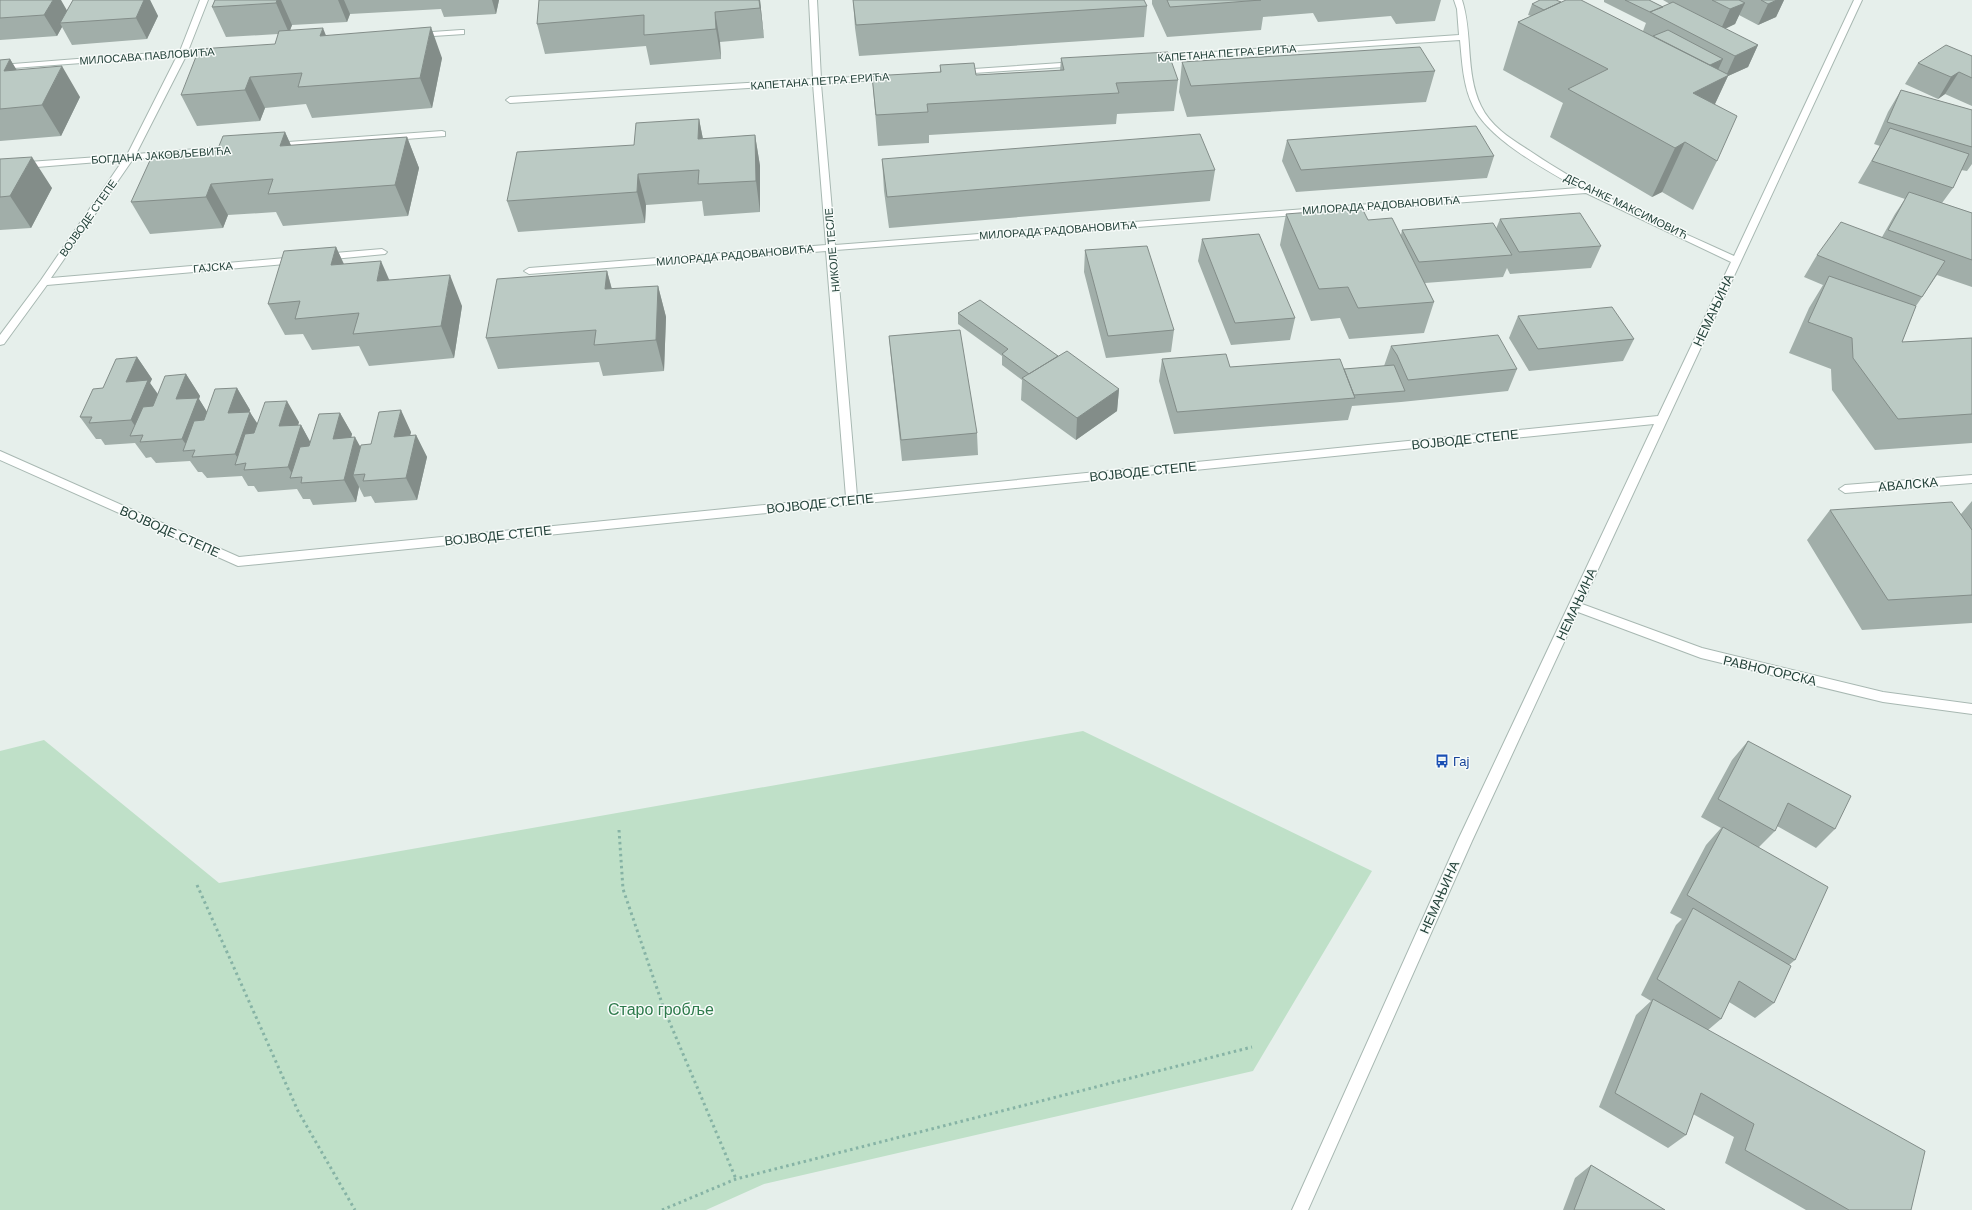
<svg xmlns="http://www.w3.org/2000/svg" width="1972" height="1210" font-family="Arial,sans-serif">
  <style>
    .green { fill: #bfe0c8 }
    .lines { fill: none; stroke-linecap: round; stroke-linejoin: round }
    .minor-casing { stroke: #a8b8b2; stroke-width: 2 }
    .path { stroke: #86b3a5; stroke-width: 3; stroke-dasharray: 2.5 3.5; stroke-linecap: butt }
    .minor { fill: #fff; fill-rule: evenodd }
    .wall { fill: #a1aea9 }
    .shaded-wall { fill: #838d89 }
    .building { fill: #bbcac4; stroke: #838d89 }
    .labels { text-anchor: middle; stroke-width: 3; stroke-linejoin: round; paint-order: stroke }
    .far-street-label { font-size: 11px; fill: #24423a; stroke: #f7fbf9 }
    .street-label { font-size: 13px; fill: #24423a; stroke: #f7fbf9 }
    .transit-label { font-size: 13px; fill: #164399; stroke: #f7fbf9; text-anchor: start }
    .near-park-label { font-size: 16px; fill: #2d7a4b; stroke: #f7fbf9 }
  </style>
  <rect width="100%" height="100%" fill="#e6efeb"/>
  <path class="green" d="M1083 731 1372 871 1253 1071 764 1184 706 1210H0V751L44 740 219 883Z"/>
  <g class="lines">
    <g class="minor-casing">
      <path id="minor" d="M200 0H208L188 51 214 49 218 51 214 53 186 56 136 154 232 146 236 149 232 152 133 159 51 278 297 257 302 260 297 263 47 285 4 344 0 345V335L41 280 123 160 0 170V164L127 155 177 56 0 69V65L180 51Z
        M809 0H817L821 79 888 75 892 77 888 79 821 84 835 245 1578 188C1546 170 1488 139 1473 106 1463 86 1462 61 1460 40L1154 60 1150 58 1154 56 1459 35 1457 9 1454 0H1462C1473 34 1465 73 1481 106 1491 127 1511 139 1530 151 1593 194 1664 224 1734 256L1854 0H1862L1582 604 1702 648 1883 692 1972 704V714L1883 702 1701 658 1578 612 1472 841 1308 1210H1292L1458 840 1654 424 238 566 0 460V451L239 557 846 497 826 251 529 274 524 271 529 268 826 245 813 84 510 103 506 100 510 97 813 79ZM1586 193 1731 262 1658 416 857 496 836 250Z
        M461 30H464V34L418 37 414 35 418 33Z
        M1076 62 1080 64 1079 66 959 74 955 72 959 70Z
        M442 131 445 132V136L274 149 270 146 274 143Z
        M382 249 387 252 385 254 323 260 318 257 323 254Z
        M1972 475V483L1845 493 1839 489 1845 485Z"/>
    </g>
    <path class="path" d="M619 830 623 889 664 1009 736 1179
      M197 885 298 1111 355 1210
      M662 1210 736 1179 1252 1047"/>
    <use href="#minor" class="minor"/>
  </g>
  <path class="wall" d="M0 0 67 11 73 0H150L158 16 147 39 72 45 62 27 57 36 0 40Z
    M215 0H499L496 14 444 17 441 9 350 14 347 22 292 25 290 30 326 35 442 58 432 108 312 118 306 104 265 108 260 121 197 126 181 95 275 44 278 34 226 37 212 7Z
    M539 0H760L764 38 720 42 721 59 650 65 646 46 545 54 537 24Z
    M853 0 1147 6 1144 37 859 56 855 28Z
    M1152 0H1441L1435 21 1396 24 1391 16 1318 22 1313 13 1263 17 1261 30 1167 37 1152 4Z
    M1604 0H1649L1663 7 1670 4 1663 0H1784L1776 17 1758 25 1739 15 1735 24 1725 29 1758 45 1748 67 1728 76 1715 104 1717 161 1693 210 1662 192 1652 197 1550 137 1563 103 1503 70 1518 22 1531 16 1528 15 1532 4 1561 2 1643 31 1646 23 1604 2Z
    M1972 56V106L1945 94 1938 99 1905 84 1918 63Z
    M1061 58 1178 80 1174 111 1117 114 1116 124 929 135V143L878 146 872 76 940 73V65L976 75 1060 71Z
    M10 59 16 70 80 97 61 136 0 141V60Z
    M1182 62 1435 71 1426 102 1187 117 1179 92Z
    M1901 90 1972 110V164L1967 171 1961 170 1953 188 1942 203 1972 213V287L1937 275 1916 306 1902 342 1972 338V443L1875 450 1832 390 1831 369 1789 353 1809 308 1823 285 1804 277 1817 255 1882 237 1895 214 1905 199 1858 183 1880 146 1874 144 1888 112Z
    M699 119 703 139 755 135 760 166V212L704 216 702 201 646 205 645 223 518 232 507 201 634 145Z
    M285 132 291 146 407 137 419 168 408 216 283 226 276 212 228 215 223 228 150 234 131 202 217 151Z
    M1287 140 1494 156 1487 178 1296 192 1282 161Z
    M0 159 52 188 31 228 0 230Z
    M882 159 1215 170 1210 201 889 228 884 191Z
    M1286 214 1368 220 1401 235 1402 230 1496 229 1500 219 1601 246 1591 268 1510 274 1507 268 1503 277 1425 283 1434 302 1424 333 1349 339 1340 318 1311 321 1280 245Z
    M1202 239 1295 318 1290 340 1231 345 1198 261Z
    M336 247 344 264 390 280 462 306 454 358 369 366 359 346 312 350 303 334 285 335 268 304Z
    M1085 250 1174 330 1171 352 1106 358 1084 272Z
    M607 271 612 289 658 286 666 317 664 371 603 376 599 362 498 369 486 338Z
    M958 313 1058 356 1119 389 1117 411 1076 440 1021 400 1022 380 1002 365V356L958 324Z
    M1518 316 1634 339 1623 361 1529 371 1509 338Z
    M889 336 977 433 978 455 902 461 891 358Z
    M1391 346 1517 369 1508 391 1401 402 1352 406 1348 420 1174 434 1159 381 1162 359 1230 367 1344 369 1384 366Z
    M137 357 152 379 150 383 158 394 186 374 200 396 199 399 207 412 237 388 250 410 249 412 258 424 299 422 298 425H301L310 442 340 413 352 434 351 438 361 447 411 432 410 435H416L427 457 417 500 375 503 371 496 364 497 359 487 356 502 313 505 310 499H303L297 489 258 492 254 486H248L242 476 207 478 202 472H198L190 461 156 463 151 457 146 458 135 443 105 445 101 439H96L80 417 103 388Z
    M1972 501V623L1862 630 1807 540 1830 510 1961 514Z
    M1748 741 1835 829 1816 848 1777 826 1775 831 1759 847 1795 960 1789 965 1774 1003 1755 1018 1729 1002 1721 1019 1708 1030 1911 1210H1806L1725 1163 1734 1137 1693 1114 1686 1135 1668 1148 1599 1107 1636 1015 1651 1001 1641 995 1676 925 1682 919 1670 913 1706 845 1721 828 1701 817 1732 760Z
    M1591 1165 1665 1210H1563L1575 1178Z"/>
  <path class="shaded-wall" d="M53 0H61L69 14 60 23 62 27 57 36 44 15Z
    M144 0H150L158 16 147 39 136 18Z
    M277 0H281L292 25 289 33 276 3Z
    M338 0H344L350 14 347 22Z
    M492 0H499L496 14Z
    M759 0H760L764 38Z
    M1777 0H1784L1776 17 1758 25 1768 4Z
    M1745 3 1735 24 1720 31 1730 9Z
    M715 12 720 42 721 59 716 29Z
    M431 27 442 58 432 108 420 78Z
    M323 28 335 58 320 36Z
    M1758 45 1748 67 1728 76 1706 123 1693 93 1726 76 1735 56Z
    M10 59 29 90 4 71Z
    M1723 59 1713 81 1691 74Z
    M62 66 80 97 61 136 42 105Z
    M1959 72 1945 94 1938 99 1951 77Z
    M250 77 265 108 260 121 245 90Z
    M699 119 705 150 698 139Z
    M285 132 299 163 280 146Z
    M755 135 760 166V212L756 181Z
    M407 137 419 168 408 216 395 185Z
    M1685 142 1662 192 1652 197 1675 148Z
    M32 157 52 188 31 228 10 196Z
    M638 174 646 205 645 223 637 192Z
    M211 184 228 215 223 228 206 197Z
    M336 247 350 278 331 265Z
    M381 261 395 293 377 281Z
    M607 271 615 302 605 289Z
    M450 275 462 306 454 358 441 326Z
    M658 286 666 317 664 371 656 340Z
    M137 357 152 379 150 383 163 402 143 435H141L131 420 126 382Z
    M186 374 200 396 199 399 212 420 195 450H190L182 439 176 399Z
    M237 388 250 410 241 435 228 413Z
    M1119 389 1117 411 1076 440 1077 418Z
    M287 401 299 422 291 448 279 426Z
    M401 410 411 432 405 458 394 437Z
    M250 412 263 433 246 463 242 464 235 454Z
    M340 413 352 434 345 460 333 439Z
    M301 425 313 447 302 477H294L288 467Z
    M416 435 427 457 417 500 406 478Z
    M355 437 367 459 353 475 359 487 356 502 344 480Z"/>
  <path class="building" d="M0 0H53L44 15 0 18Z
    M73 0H144L136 18 60 23Z
    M215 0H277L276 3 212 7Z
    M539 0H759L760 8 715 12 716 29 644 35V15L537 24Z
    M853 0H1144L1147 6 856 25Z
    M1167 0H1261L1170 7Z
    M1540 0H1556L1561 2 1544 10 1532 4Z
    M1566 0H1581L1729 75 1693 93 1737 116 1717 161 1685 142 1675 148 1568 89 1608 69 1518 22Z
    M1625 0H1649L1663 7 1650 12Z
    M1712 0H1739L1745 3 1730 9Z
    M1761 0H1777L1768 4Z
    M1673 2 1758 45 1735 56 1650 12Z
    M431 27 420 78 298 87 302 73 250 77 245 90 181 95 199 49 275 44 279 31 323 28 320 36Z
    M1668 30 1723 59 1710 65 1653 36Z
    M1946 45 1972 56V78L1959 72 1951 77 1918 63Z
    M1420 47 1435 71 1191 86 1182 62Z
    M1168 52 1178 80 1116 83 1119 93 927 104 928 112 876 115 872 76 941 72 940 65 974 63 976 75 1064 70 1061 58Z
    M10 59 4 71 62 66 42 105 0 109V60Z
    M1901 90 1972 110V147L1887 122Z
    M699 119 698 139 755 135 756 181 698 184 699 170 638 174 637 192 507 201 517 152 634 145 636 123Z
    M1476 126 1494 156 1301 170 1287 140Z
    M1890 128 1969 154 1953 188 1872 161Z
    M285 132 280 146 407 137 395 185 268 194 273 179 211 184 206 197 131 202 152 156 217 151 223 136Z
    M1200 134 1215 170 887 197 882 159Z
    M32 157 10 196 0 197V159Z
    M1909 192 1972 213V260L1888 230Z
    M1362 208 1368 220 1392 218 1434 302 1358 308 1348 287 1319 289 1286 214Z
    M1580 213 1601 246 1519 252 1500 219Z
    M1841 222 1945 261 1922 297 1817 255Z
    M1493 223 1512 255 1419 262 1402 230Z
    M1259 234 1295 318 1235 323 1202 239Z
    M1147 246 1174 330 1108 336 1085 250Z
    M336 247 331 265 381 261 377 281 450 275 441 326 353 334 359 313 295 319 300 301 268 304 284 251Z
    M607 271 605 289 658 286 656 340 594 345 596 330 486 338 497 279Z
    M1829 276 1916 306 1902 342 1972 338V414L1898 419 1853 358 1852 338 1808 322Z
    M980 300 1058 356 1029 374 1002 354 1008 349 958 313Z
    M1612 307 1634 339 1538 349 1518 316Z
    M960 330 977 433 901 440 889 336Z
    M1498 335 1517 369 1408 380 1397 355 1391 346Z
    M1067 351 1119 389 1077 418 1022 378Z
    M1226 354 1230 367 1340 359 1355 398 1177 412 1162 359Z
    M137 357 126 382 148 380 131 420 89 423 92 417H80L93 389 103 388 116 359Z
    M1394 365 1405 391 1354 395 1344 369Z
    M186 374 176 399 198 398 182 439 140 442 143 435 130 436 143 407 153 406 165 376Z
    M237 388 228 413 250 412 235 454 192 457 195 450 183 451 194 421 204 420 215 389Z
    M287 401 279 426 301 425 288 467 244 470 246 463 235 465 245 434 254 433 265 402Z
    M401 410 394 437 416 435 406 478 363 481 365 474 353 475 361 445 371 444 379 412Z
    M340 413 333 439 355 437 344 480 301 483 302 477 290 478 300 447 309 446 319 414Z
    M1952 502 1972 530V595L1888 600 1830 510Z
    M1748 741 1851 796 1835 829 1788 803 1775 831 1718 799Z
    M1723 827 1828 887 1795 960 1687 895Z
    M1693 908 1791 966 1774 1003 1739 981 1721 1019 1657 979Z
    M1653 999 1925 1151 1911 1210H1849L1745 1150 1754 1124 1701 1093 1686 1135 1615 1093Z
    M1591 1165 1665 1210H1574Z"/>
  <defs>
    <g id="bus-bare" transform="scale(1.08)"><path d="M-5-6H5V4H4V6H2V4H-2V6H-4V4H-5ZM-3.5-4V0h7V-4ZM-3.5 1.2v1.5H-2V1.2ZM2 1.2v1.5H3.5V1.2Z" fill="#1a4fb4" stroke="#f7fbf9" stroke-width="2.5" paint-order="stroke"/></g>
  </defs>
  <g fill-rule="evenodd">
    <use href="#bus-bare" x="1442" y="761"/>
  </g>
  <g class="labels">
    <g class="far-street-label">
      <text transform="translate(1227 53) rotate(-4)" y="4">КАПЕТАНА ПЕТРА ЕРИЋА</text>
      <text transform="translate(147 56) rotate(-4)" y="4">МИЛОСАВА ПАВЛОВИЋА</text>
      <text transform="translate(820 81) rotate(-4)" y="4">КАПЕТАНА ПЕТРА ЕРИЋА</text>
      <text transform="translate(161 155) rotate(-4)" y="4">БОГДАНА ЈАКОВЉЕВИЋА</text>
      <text transform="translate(1381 205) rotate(-4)" y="4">МИЛОРАДА РАДОВАНОВИЋА</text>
      <text transform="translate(1626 206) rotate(26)" y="4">ДЕСАНКЕ МАКСИМОВИЋ</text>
      <text transform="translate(88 218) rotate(-55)" y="4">ВОЈВОДЕ СТЕПЕ</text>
      <text transform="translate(1058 230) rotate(-4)" y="4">МИЛОРАДА РАДОВАНОВИЋА</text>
      <text transform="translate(832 250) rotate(-95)" y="4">НИКОЛЕ ТЕСЛЕ</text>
      <text transform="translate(735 255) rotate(-5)" y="4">МИЛОРАДА РАДОВАНОВИЋА</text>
      <text transform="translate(213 267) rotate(-5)" y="4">ГАЈСКА</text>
    </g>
    <g class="street-label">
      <text transform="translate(1713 310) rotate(-65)" y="5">НЕМАЊИНА</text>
      <text transform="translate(1465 439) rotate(-6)" y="5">ВОЈВОДЕ СТЕПЕ</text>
      <text transform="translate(1143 471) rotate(-6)" y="5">ВОЈВОДЕ СТЕПЕ</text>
      <text transform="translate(1908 484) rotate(-5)" y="5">АВАЛСКА</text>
      <text transform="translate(820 503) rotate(-6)" y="5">ВОЈВОДЕ СТЕПЕ</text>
      <text transform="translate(170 531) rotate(24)" y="5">ВОЈВОДЕ СТЕПЕ</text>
      <text transform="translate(498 535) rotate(-6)" y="5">ВОЈВОДЕ СТЕПЕ</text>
      <text transform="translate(1576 604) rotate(-65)" y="5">НЕМАЊИНА</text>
      <text transform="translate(1770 670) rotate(13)" y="5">РАВНОГОРСКА</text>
      <text transform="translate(1439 897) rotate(-66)" y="5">НЕМАЊИНА</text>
    </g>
    <g class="transit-label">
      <text x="1453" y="766">Гај</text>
    </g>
    <g class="near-park-label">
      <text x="661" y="1015">Старо гробље</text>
    </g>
  </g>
</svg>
